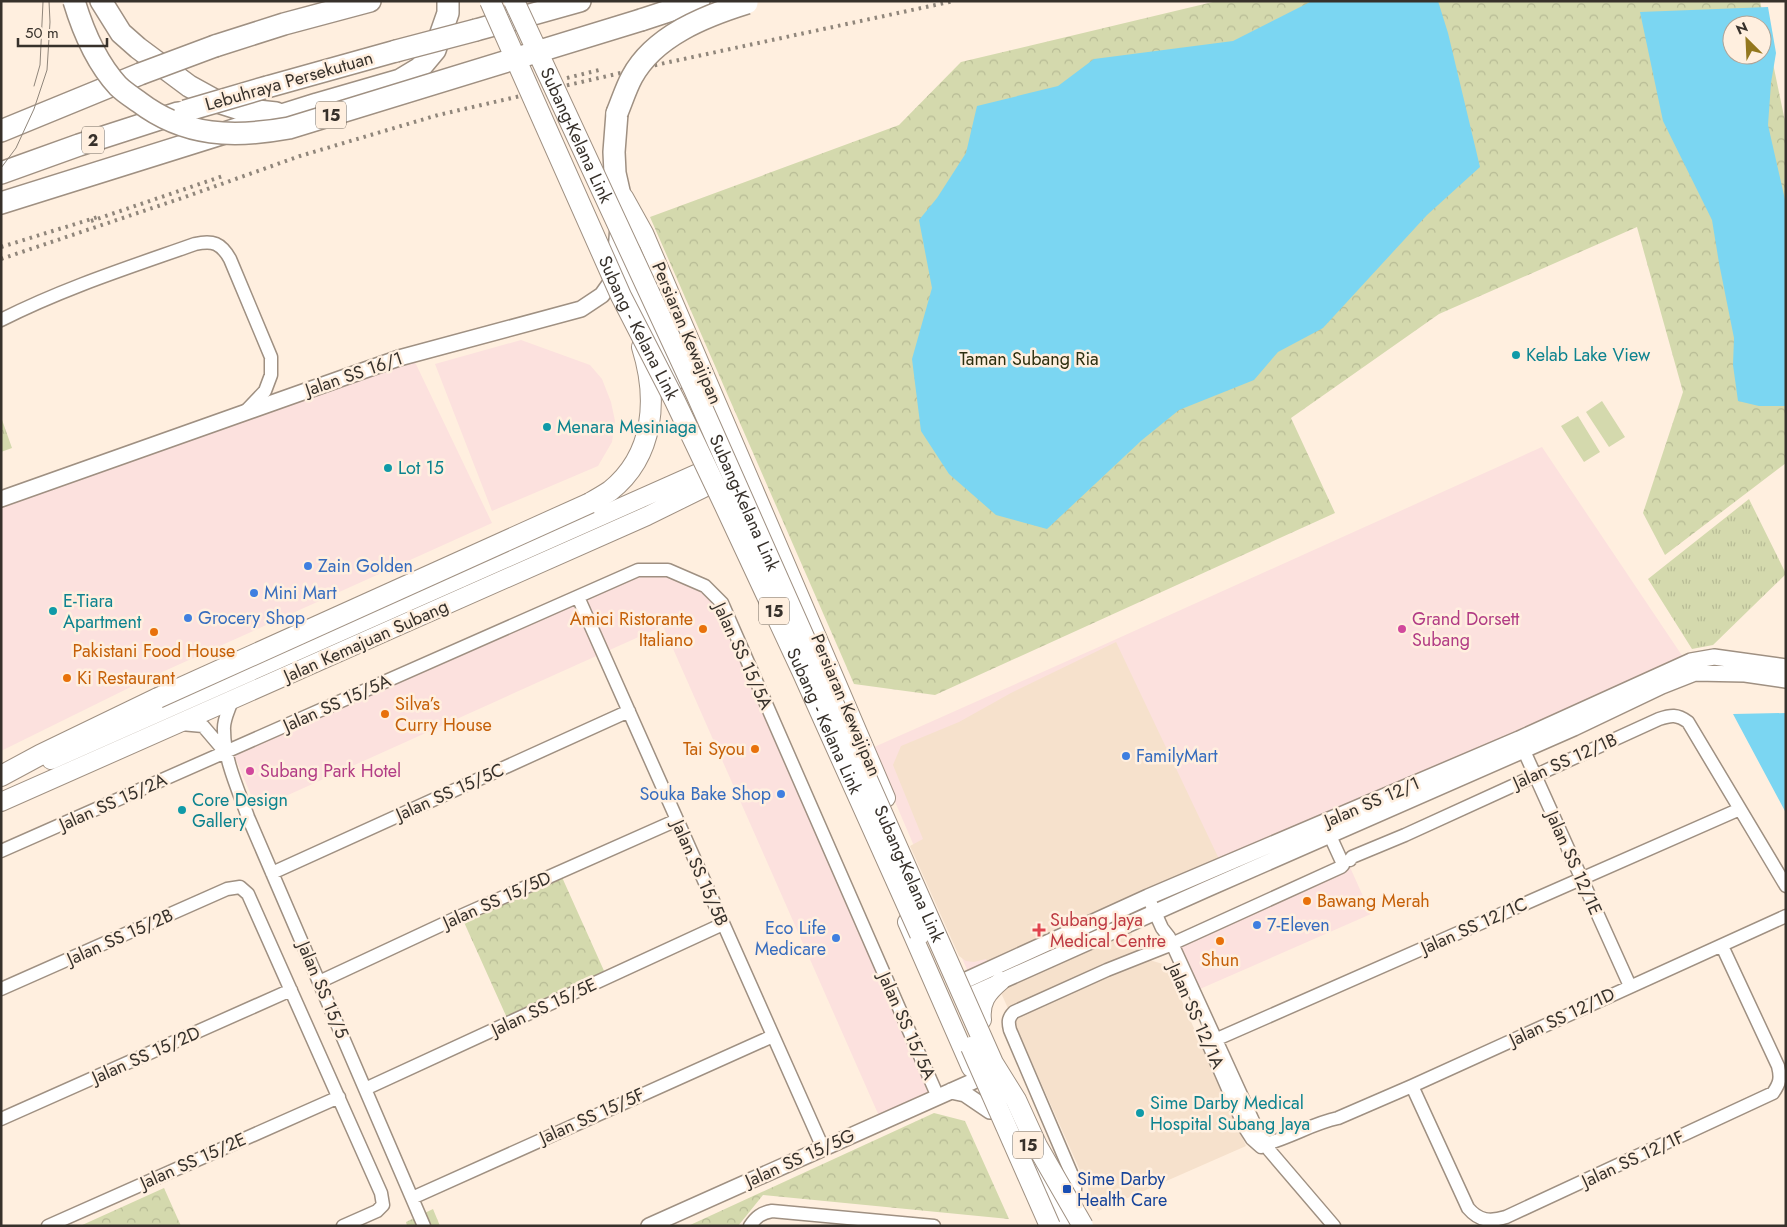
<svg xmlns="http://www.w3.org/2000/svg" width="1787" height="1227" font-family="Jost,sans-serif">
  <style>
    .commercial { fill: #fce1de }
    .built { fill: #f6e1cc }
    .grass { fill: url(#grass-tufts) }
    .park { fill: url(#park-crowns); fill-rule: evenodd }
    .pitch { fill: #d4d9ad }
    .water { fill: #7bd6f2; fill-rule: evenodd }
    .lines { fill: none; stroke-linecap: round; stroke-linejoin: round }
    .minor-casing { stroke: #9f9082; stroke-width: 15 }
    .tertiary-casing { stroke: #9f9082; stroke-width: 18 }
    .secondary-casing { stroke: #9f9082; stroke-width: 20 }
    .primary-casing { stroke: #9f9082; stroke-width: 22 }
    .trunk-casing { stroke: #9f9082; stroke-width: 24 }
    .minor { stroke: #fff; stroke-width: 12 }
    .tertiary { stroke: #fff; stroke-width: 15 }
    .secondary { stroke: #fff; stroke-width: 18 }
    .primary { stroke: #fff; stroke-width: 20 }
    .trunk { stroke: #fff; stroke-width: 21 }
    .tram { stroke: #90867b; stroke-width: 1 }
    .rail { stroke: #90867b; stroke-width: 4; stroke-dasharray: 2.5 5; stroke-linecap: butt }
    .primary-bridge-casing { stroke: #9f9082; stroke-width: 22; stroke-linecap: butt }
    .trunk-bridge-casing { stroke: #9f9082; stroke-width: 24; stroke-linecap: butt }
    .primary-bridge { stroke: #fff; stroke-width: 20 }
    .trunk-bridge { stroke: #fff; stroke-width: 21 }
    .culture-dot { fill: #0f9aa8; stroke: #ffefdf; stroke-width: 2 }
    .shop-dot { fill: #3f7fe0; stroke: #ffefdf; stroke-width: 2 }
    .food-dot { fill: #e8710a; stroke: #ffefdf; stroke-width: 2 }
    .hotel-dot { fill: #d1479c; stroke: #ffefdf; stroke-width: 2 }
    .health-dot { fill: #e0444e; stroke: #ffefdf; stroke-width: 2 }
    .transit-dot { fill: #1a4fb4; stroke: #ffefdf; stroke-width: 2 }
    .labels { text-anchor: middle; stroke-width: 5; stroke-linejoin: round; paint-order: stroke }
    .shield { fill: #ffefdf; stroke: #736a61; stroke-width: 1 }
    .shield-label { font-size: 16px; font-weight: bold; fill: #37312b }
    .street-label { font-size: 18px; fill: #37312b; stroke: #ffefdf }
    .culture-label { font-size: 18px; fill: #0d838f; stroke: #ffefdf; text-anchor: start }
    .park-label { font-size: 18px; fill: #2d2f0f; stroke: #ffefdf }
    .shop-label { font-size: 18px; fill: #366cbe; stroke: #ffefdf; text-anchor: start }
    .food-label { font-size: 18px; fill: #c56008; stroke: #ffefdf; text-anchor: start }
    .hotel-label { font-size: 18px; fill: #b23c85; stroke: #ffefdf; text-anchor: start }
    .health-label { font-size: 18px; fill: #be3a42; stroke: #ffefdf; text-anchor: start }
    .transit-label { font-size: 18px; fill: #164399; stroke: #ffefdf; text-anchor: start }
  </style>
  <defs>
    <pattern id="grass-tufts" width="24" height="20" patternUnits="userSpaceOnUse" patternTransform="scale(1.25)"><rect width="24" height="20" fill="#d4d9ad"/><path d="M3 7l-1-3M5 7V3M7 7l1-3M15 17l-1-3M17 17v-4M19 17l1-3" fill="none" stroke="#b7bb95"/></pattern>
    <pattern id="park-crowns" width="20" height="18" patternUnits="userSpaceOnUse" patternTransform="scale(1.25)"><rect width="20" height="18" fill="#d4d9ad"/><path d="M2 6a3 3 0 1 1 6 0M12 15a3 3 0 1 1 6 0" fill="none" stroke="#b7bb95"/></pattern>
  </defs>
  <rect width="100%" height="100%" fill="#ffefdf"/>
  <path class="commercial" d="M521 340 590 365 602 379 611 402 615 421 612 442 598 466 492 511 435 364Z
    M414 360 492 523 149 678 1 751V506Z
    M1542 447 1683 657 1484 746 968 972 872 748 1101 646Z
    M640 573 667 574 703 589 719 607 931 1093 879 1116 663 626 257 809 234 755Z
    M1349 865 1371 914 1193 992 1173 943Z"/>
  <path class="built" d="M1116 642 1219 859 1118 905 1143 958 1166 965 1246 1146 1098 1211 986 959 974 962 966 961 959 956 910 846 923 839 893 765 901 746 959 722 1011 693Z"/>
  <path class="grass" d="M1 417 12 448 1 452Z
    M1749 499 1786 574 1713 645 1692 649 1648 579Z
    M433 1209 440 1226H407L406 1222Z"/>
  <path class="park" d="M1217 1H1760L1786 126V463L1665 555 1643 513 1683 392 1637 227 1439 314 1291 418 1335 513 935 695 854 684 650 217 899 125 961 62ZM1732 25H1762V55H1732Z
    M561 875 605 973 507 1018 463 920Z
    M934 1113 965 1121 1009 1219 763 1195 738 1226H688Z
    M164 1188 181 1226H80Z"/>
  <path class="pitch" d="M1602 401 1625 437 1609 447 1586 412Z
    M1578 416 1600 452 1584 462 1561 426Z"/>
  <path class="water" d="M1312 1H1438L1448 33 1480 167 1427 215 1323 328 1278 352 1254 380 1179 410 1142 440 1047 529 996 515 949 474 921 431 912 359 932 288 919 220 937 198 966 153 977 106 1058 86 1094 59 1233 41Z
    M1768 7 1776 53 1771 83 1768 125 1786 204V406H1759L1738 401 1733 365 1734 338 1719 263 1712 220 1663 121 1640 12ZM1732 25H1762V55H1732Z
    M1786 713V813L1733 714Z"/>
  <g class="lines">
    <g class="minor-casing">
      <path id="minor" d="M1 320C64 288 130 267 195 244 213 240 221 243 230 259L271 357V375L265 391 246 411
        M578 597 823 1148
        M232 700C229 710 223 720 224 730 224 760 238 789 248 817L424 1226
        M181 724 203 726 226 753
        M1520 742 1630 986
        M1 851 638 570H668L705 586 722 603 938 1097
        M1350 860 1352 857 1405 835 1659 719C1671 715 1677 714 1688 722L1786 886
        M272 873 629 711
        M1148 897 1162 928 1169 937 1259 1134 1263 1140 1269 1143
        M319 982 454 919 677 820
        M1 989 227 889 240 887 248 894 381 1193 383 1205 377 1211 343 1226
        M1205 1036 1245 1128 1252 1139 1261 1147
        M1208 1043 1740 809
        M1412 1086 1468 1208C1479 1221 1490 1222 1506 1217L1773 1093C1780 1083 1781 1078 1778 1066L1722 946
        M365 1089 723 924
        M1 1119 291 990
        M1269 1143C1293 1136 1314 1123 1338 1118L1412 1086 1786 916
        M1269 1143V1150L1334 1226
        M1075 1190V1182L1010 1030C1008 1022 1008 1018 1014 1012L1107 970 1165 947 1341 867 1343 865 1342 862 1326 827
        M412 1198 773 1036
        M48 1226 339 1097
        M750 1226C756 1217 761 1213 772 1211L934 1226"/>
    </g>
    <g class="tertiary-casing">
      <path id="tertiary" d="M1 499 399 358 581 309 602 295 614 278 618 226
        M964 981 1148 897 1519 739 1691 661 1714 657 1786 667
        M970 995 1207 889 1574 728 1662 686 1695 673 1745 674 1786 680
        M951 1091 965 1094 990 1111
        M649 1226 976 1080"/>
    </g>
    <g class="secondary-casing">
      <path id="secondary" d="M624 197 644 233 886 798
        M51 760 714 466 720 467
        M1 802 647 516 712 484 714 468
        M907 922 971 1068
        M982 1020C980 1002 987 993 1001 981"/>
    </g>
    <g class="primary-casing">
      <path id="primary" d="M590 503C597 499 604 495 610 491 655 455 658 398 642 347
        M1 776 40 755 158 698
        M1029 1145 1065 1226"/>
    </g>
    <g class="trunk-casing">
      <path id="trunk" d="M101 1 121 33 138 48 189 86 218 102 240 109 276 113
        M641 20 699 1
        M476 30 580 1
        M215 46 284 24 370 1
        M267 87 396 51
        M617 113 614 152 615 173 628 231 631 267 636 295 674 380
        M1 131 140 74
        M1 173 79 145 178 113
        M1 203 317 104 400 80 420 68 435 50 448 13V1"/>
    </g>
    <use href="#minor" class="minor"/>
    <use href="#tertiary" class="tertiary"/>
    <use href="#secondary" class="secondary"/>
    <use href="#primary" class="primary"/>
    <use href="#trunk" class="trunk"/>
    <path class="tram" d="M34 86 40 65 43 2
      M1 168 16 148 34 109 47 70 50 22 49 1"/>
    <path class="rail" d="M567 78 603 69
      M91 221 223 176
      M1 247 98 217
      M1 259 185 197 300 156 438 115 651 66 954 1"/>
    <g class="primary-bridge-casing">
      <g id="primary-bridge">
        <path id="s1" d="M490 1 621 296 675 401 724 504 802 671 920 934"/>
        <path id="s2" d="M514 1 694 389 993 1063 1016 1100 1037 1146 1083 1226"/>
        <path d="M158 698 590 503"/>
        <path d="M971 1047 1050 1226"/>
      </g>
    </g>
    <g class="trunk-bridge-casing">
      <path id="trunk-bridge" d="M74 1C83 31 97 63 118 86 124 92 132 97 139 102 185 137 234 138 289 128L641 20
        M396 51 476 30
        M140 74 215 46
        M185 111 267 87
        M617 113C622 101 626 88 632 77 654 36 705 16 747 3"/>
    </g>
    <use href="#primary-bridge" class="primary-bridge"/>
    <use href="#trunk-bridge" class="trunk-bridge"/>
  </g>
  <g class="culture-dot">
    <circle cx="1516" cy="355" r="5"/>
    <circle cx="547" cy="427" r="5"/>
    <circle cx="388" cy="468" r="5"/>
    <circle cx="53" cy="611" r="5"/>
    <circle cx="182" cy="810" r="5"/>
    <circle cx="1140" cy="1113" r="5"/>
  </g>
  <g class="shop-dot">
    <circle cx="308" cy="566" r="5"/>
    <circle cx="254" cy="593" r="5"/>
    <circle cx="188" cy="618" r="5"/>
    <circle cx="1126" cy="756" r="5"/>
    <circle cx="781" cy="794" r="5"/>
    <circle cx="1257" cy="925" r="5"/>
    <circle cx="836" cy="938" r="5"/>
  </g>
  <g class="food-dot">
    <circle cx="703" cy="629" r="5"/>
    <circle cx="154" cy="632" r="5"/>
    <circle cx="67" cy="678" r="5"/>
    <circle cx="385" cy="714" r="5"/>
    <circle cx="755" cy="749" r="5"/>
    <circle cx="1307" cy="901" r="5"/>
    <circle cx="1220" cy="941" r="5"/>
  </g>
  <g class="hotel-dot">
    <circle cx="1402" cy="629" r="5"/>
    <circle cx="250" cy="771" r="5"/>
  </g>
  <path class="health-dot" d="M1036.5 922.5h5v5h5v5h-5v5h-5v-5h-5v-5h5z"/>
  <rect class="transit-dot" x="1062" y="1184" width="10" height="10" rx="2.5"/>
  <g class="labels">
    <g class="shield">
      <rect x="316" y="101.5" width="30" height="27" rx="4"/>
      <rect x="82" y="126.5" width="22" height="27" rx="4"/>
      <rect x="759" y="597.5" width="30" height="27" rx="4"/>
      <rect x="1013" y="1131.5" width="30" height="27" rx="4"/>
    </g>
    <g class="shield-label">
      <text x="331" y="121">15</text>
      <text x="93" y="146">2</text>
      <text x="774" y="617">15</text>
      <text x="1028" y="1151">15</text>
    </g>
    <g class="street-label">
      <text transform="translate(289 81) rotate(-16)" y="6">Lebuhraya Persekutuan</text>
      <text dy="6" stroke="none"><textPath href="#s2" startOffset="148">Subang-Kelana Link</textPath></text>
      <text dy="6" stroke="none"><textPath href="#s1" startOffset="359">Subang - Kelana Link</textPath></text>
      <text transform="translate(687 333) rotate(67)" y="6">Persiaran Kewajipan</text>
      <text transform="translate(354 374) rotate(-19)" y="6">Jalan SS 16/1</text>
      <text dy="6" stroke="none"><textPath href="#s2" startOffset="552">Subang-Kelana Link</textPath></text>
      <text transform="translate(366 641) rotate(-24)" y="6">Jalan Kemajuan Subang</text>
      <text transform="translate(743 656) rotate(65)" y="6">Jalan SS 15/5A</text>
      <text transform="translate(337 703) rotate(-24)" y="6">Jalan SS 15/5A</text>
      <text transform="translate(846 705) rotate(67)" y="6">Persiaran Kewajipan</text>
      <text dy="6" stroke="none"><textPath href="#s1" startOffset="794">Subang - Kelana Link</textPath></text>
      <text transform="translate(1565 761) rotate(-24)" y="6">Jalan SS 12/1B</text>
      <text transform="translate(450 792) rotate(-24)" y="6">Jalan SS 15/5C</text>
      <text transform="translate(113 802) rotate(-24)" y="6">Jalan SS 15/2A</text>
      <text transform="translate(1372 802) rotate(-23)" y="6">Jalan SS 12/1</text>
      <text transform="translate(1574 863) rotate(66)" y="6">Jalan SS 12/1E</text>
      <text transform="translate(700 873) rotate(66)" y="6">Jalan SS 15/5B</text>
      <text dy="6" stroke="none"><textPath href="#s2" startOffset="958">Subang-Kelana Link</textPath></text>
      <text transform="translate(497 900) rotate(-24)" y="6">Jalan SS 15/5D</text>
      <text transform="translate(1474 926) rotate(-24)" y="6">Jalan SS 12/1C</text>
      <text transform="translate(120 937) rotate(-24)" y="6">Jalan SS 15/2B</text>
      <text transform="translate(323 990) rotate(67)" y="6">Jalan SS 15/5</text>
      <text transform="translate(544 1007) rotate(-25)" y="6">Jalan SS 15/5E</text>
      <text transform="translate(1196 1016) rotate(66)" y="6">Jalan SS 12/1A</text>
      <text transform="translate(1562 1017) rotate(-25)" y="6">Jalan SS 12/1D</text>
      <text transform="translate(907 1026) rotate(66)" y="6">Jalan SS 15/5A</text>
      <text transform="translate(146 1055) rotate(-24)" y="6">Jalan SS 15/2D</text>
      <text transform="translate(592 1116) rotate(-24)" y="6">Jalan SS 15/5F</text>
      <text transform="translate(800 1158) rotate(-24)" y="6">Jalan SS 15/5G</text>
      <text transform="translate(1633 1159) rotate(-25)" y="6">Jalan SS 12/1F</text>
      <text transform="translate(193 1161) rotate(-24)" y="6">Jalan SS 15/2E</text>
    </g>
    <g class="culture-label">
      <text x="1526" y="361">Kelab Lake View</text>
      <text x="557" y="433">Menara Mesiniaga</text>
      <text x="398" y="474">Lot 15</text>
      <text x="63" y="607">E-Tiara<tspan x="63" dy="21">Apartment</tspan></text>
      <text x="192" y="806">Core Design<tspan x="192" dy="21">Gallery</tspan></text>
      <text x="1150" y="1109">Sime Darby Medical<tspan x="1150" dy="21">Hospital Subang Jaya</tspan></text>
    </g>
    <g class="park-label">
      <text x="1029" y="365">Taman Subang Ria</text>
    </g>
    <g class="shop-label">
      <text x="318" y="572">Zain Golden</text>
      <text x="264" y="599">Mini Mart</text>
      <text x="198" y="624">Grocery Shop</text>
      <text x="1136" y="762">FamilyMart</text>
      <text x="771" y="800" text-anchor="end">Souka Bake Shop</text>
      <text x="1267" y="931">7-Eleven</text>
      <text x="826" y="934" text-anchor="end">Eco Life<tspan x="826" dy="21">Medicare</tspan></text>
    </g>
    <g class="food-label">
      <text x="693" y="625" text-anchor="end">Amici Ristorante<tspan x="693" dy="21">Italiano</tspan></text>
      <text x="154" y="657" text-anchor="middle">Pakistani Food House</text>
      <text x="77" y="684">Ki Restaurant</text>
      <text x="395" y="710">Silva’s<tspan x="395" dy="21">Curry House</tspan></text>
      <text x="745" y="755" text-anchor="end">Tai Syou</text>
      <text x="1317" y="907">Bawang Merah</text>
      <text x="1220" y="966" text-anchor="middle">Shun</text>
    </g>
    <g class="hotel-label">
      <text x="1412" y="625">Grand Dorsett<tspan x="1412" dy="21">Subang</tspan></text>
      <text x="260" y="777">Subang Park Hotel</text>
    </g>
    <g class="health-label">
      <text x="1050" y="926">Subang Jaya<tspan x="1050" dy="21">Medical Centre</tspan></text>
    </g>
    <g class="transit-label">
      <text x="1077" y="1185">Sime Darby<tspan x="1077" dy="21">Health Care</tspan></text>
    </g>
  </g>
  <rect width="1787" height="1227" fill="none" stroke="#37312b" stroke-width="5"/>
  <g transform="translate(1747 40) rotate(336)"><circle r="24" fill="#ffefdf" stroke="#afa397"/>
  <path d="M0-4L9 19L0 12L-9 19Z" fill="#93771e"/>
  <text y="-8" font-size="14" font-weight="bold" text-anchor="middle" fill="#37312b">N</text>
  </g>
  <path d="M18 38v8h89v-8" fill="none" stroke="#37312b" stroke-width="2.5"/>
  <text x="25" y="38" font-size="15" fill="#37312b" stroke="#ffefdf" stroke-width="4" paint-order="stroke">50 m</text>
</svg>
